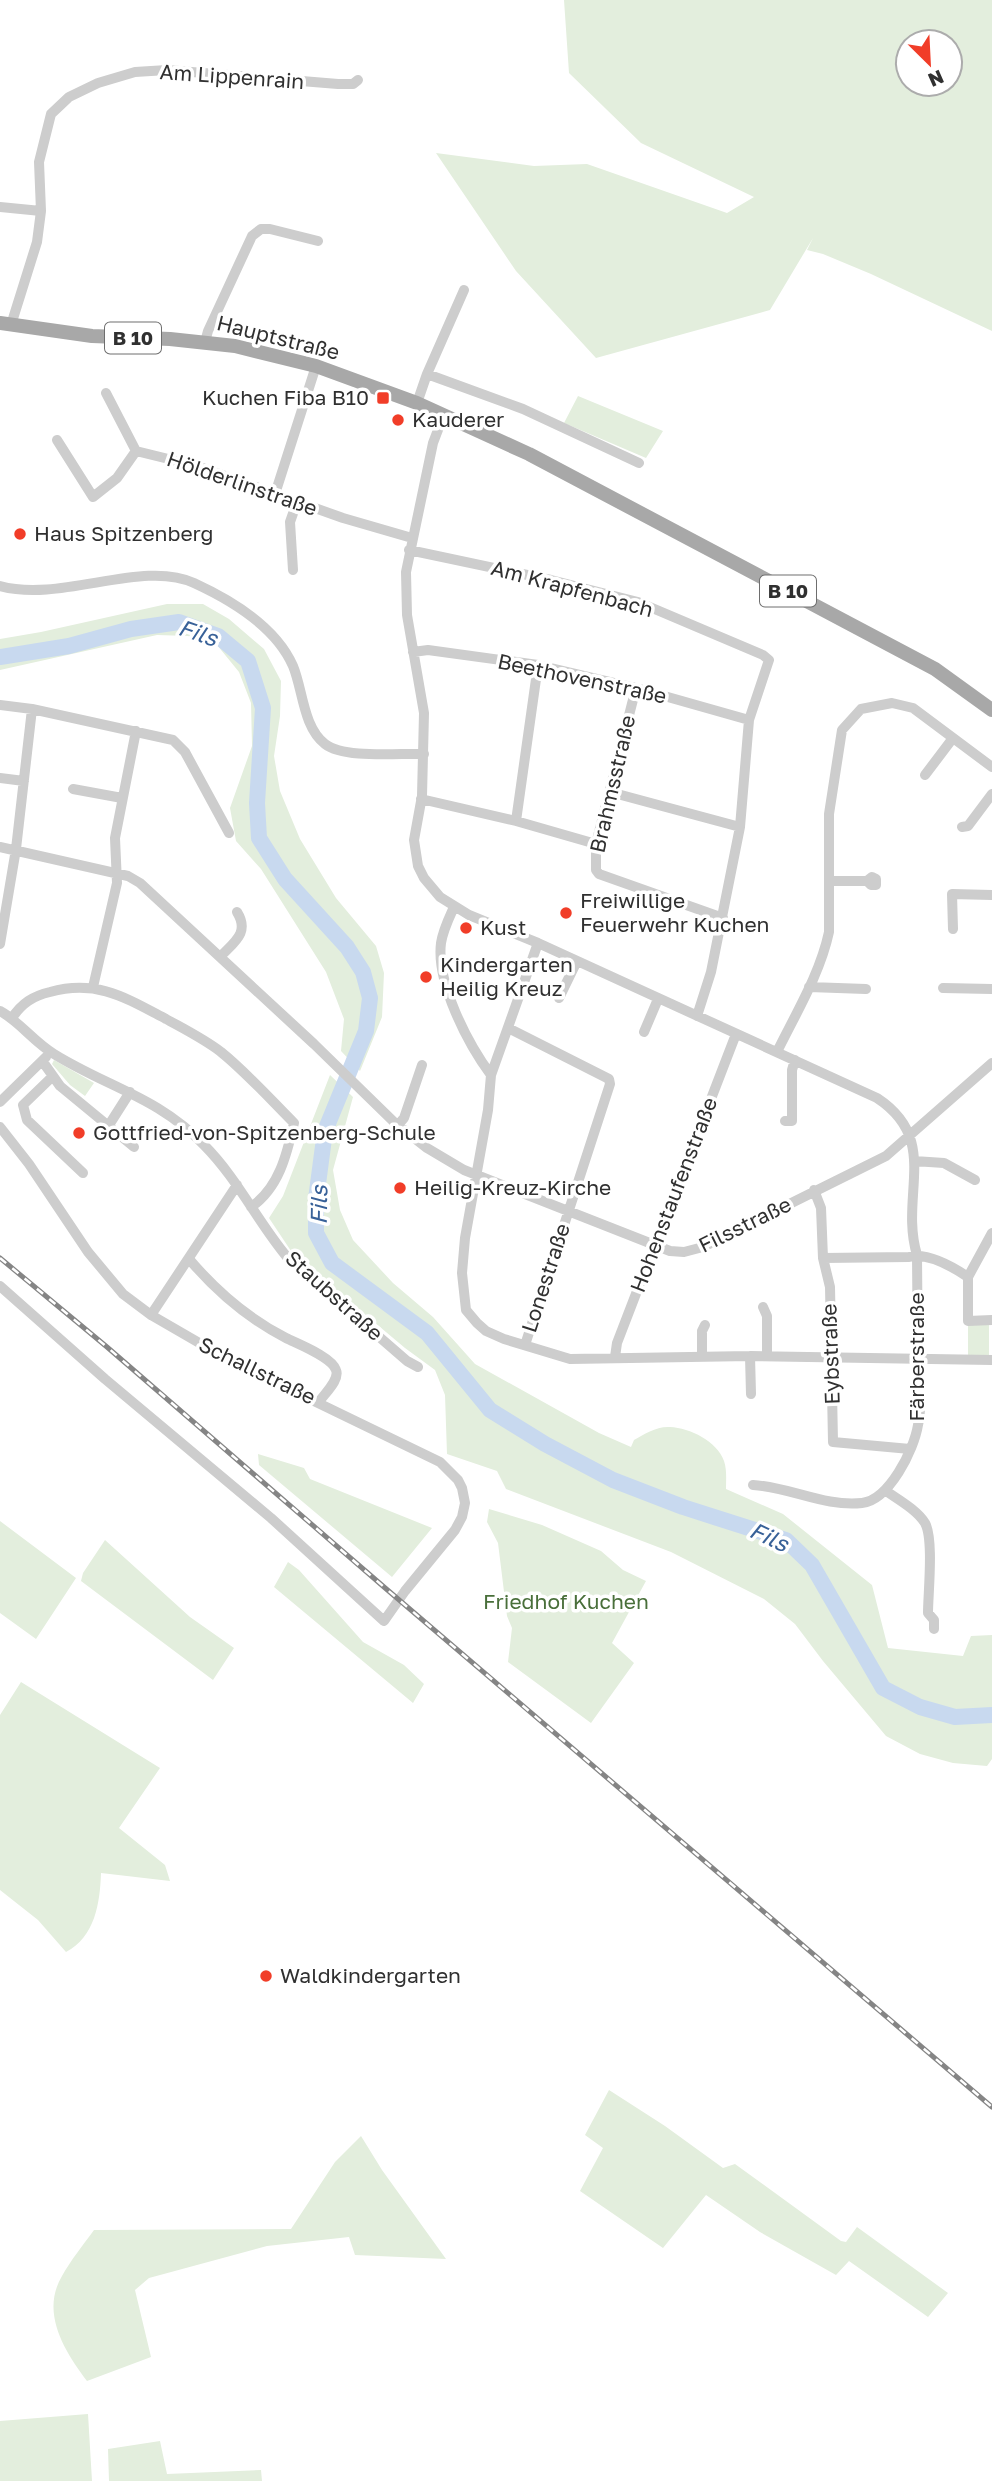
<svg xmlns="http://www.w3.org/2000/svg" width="992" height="2481" font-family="'Golos Text',sans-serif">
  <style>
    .green { fill: #e3eedd; fill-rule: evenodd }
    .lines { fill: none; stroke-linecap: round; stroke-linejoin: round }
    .river { stroke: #c8d9ef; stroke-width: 16 }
    .minor { stroke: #cdcdcd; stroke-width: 10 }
    .major { stroke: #a8a8a8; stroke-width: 14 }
    .rail-casing { stroke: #858585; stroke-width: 5 }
    .rail { stroke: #fff; stroke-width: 2.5; stroke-dasharray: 8; stroke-linecap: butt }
    .poi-dot { fill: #f13d28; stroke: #fff; stroke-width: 2.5 }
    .labels { text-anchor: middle; stroke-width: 7; stroke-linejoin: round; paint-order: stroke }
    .shield { fill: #fff; stroke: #6e6e6e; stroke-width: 2 }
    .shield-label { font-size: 19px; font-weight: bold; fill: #303030 }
    .street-label { font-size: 21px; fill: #303030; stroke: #fff }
    .poi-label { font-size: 21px; fill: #303030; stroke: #fff; text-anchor: start }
    .park-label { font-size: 21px; fill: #496f3a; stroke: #fff }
    .water-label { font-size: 23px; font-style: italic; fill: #386198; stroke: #fff }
  </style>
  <rect width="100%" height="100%" fill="#fff"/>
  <path class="green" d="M564 0H992V331L871 274 823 254 807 250 813 238 770 310 596 358 516 271 436 153 534 166 587 164 727 213 754 197 641 143 569 73ZM908 42H950V84H908Z
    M578 396 663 431 646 458 564 423Z
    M167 604H203L229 619 264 649 281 681 280 716 274 756 280 791 300 839 336 898 376 946 384 973 382 1017 360 1071 341 1051 344 1019 326 972 261 869 236 841 230 808 252 746 251 703 239 672 217 645 188 636 157 635 0 670V639L41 632Z
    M54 1060 94 1083 85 1096 70 1085 52 1064Z
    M330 1075 353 1097 333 1170 340 1210 353 1240 393 1283 433 1317 475 1364 599 1433 631 1447 634 1440C644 1434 657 1426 670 1427 690 1428 717 1441 724 1461 727 1470 726 1480 726 1489L783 1514 872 1585 888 1648 963 1656 971 1636 992 1635V1759L987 1766 953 1763 920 1754 886 1736 823 1661 795 1624 764 1599 671 1552 506 1489 497 1471 447 1454 445 1395 435 1370 405 1348 293 1254 269 1218 283 1196Z
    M968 1325H989V1357H968Z
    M258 1454 304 1468 310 1479 432 1528 392 1577 259 1465Z
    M489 1509 542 1525 601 1551 623 1570 646 1581 612 1643 634 1663 591 1723 508 1662 512 1628 507 1616 498 1543 487 1522Z
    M0 1521 76 1578 36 1639 0 1613Z
    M105 1540 190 1617 234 1648 213 1680 81 1581 83 1573Z
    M288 1562 299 1570 363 1642 404 1665 424 1684 413 1703 274 1587Z
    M21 1682 160 1768 119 1828 165 1865 170 1881 101 1873C100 1903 95 1937 66 1952L38 1920 0 1890V1715Z
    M609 2090 665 2126 723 2168 735 2164 841 2241 846 2242 857 2227 948 2293 928 2317 849 2261 836 2275 760 2232 706 2195 663 2248 580 2191 603 2148 585 2135Z
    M361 2136 382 2170 446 2259 355 2255 349 2237 267 2246 149 2278 135 2290 151 2357 87 2381C65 2352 40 2313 62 2276 71 2260 83 2245 94 2230L291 2229 335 2162Z
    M88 2414 92 2481H0V2421Z
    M160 2441 167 2474 261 2470 262 2481H109L108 2449Z"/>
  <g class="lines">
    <path class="river" d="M0 657 69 646 131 629 179 622 218 636 248 661 263 708 257 803 259 838 285 879 347 947 363 972 370 998 366 1031 325 1131 316 1199V1233L332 1263 427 1333 490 1410 545 1444 613 1480 683 1507 786 1540 812 1565 883 1688 920 1707 955 1717 992 1715"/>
    <path class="minor" d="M0 207 41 211
      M11 325 37 242 41 211 39 162 51 114 69 97 98 83 135 72 167 70 338 84H353L358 80
      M205 342 208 331 252 236 261 229H270L318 241
      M427 374 523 409 639 463
      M106 393 136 451 197 466 343 518 412 538
      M417 403 427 374 464 290
      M444 414 433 443 406 572 407 615 424 713 422 796 414 840 418 866 424 878 440 897 469 915 538 943 877 1098C941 1140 899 1195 917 1255 917 1294 918 1333 918 1372 919 1389 922 1409 918 1425 914 1450 889 1500 862 1503 824 1507 790 1487 753 1485
      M57 440 93 497 117 478 136 451
      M275 494 316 366
      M409 550 551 580 638 602 763 655 769 660 749 720 740 827 711 972 697 1016
      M293 570 290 522 297 502
      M0 586C61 603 143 559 194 583 231 600 276 627 293 666 303 690 303 727 325 744 344 759 399 753 424 754
      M413 652 428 650 538 665 636 688 749 720
      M636 688 596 844V870L599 874 723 918
      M0 705 32 709 173 740 185 752 229 833
      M925 775 953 738
      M0 778 24 781
      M73 789 122 798
      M610 792 740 827
      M421 799 516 821 596 844
      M516 821 538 665
      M962 827 968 826 992 794
      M0 847 128 876 140 883 314 1044 394 1122 427 1148 464 1170 670 1251 684 1252 703 1247 886 1156 992 1063
      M829 881H867L871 885H876V879L872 877 867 881
      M454 907C449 918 443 930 441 943 436 983 468 1044 491 1075
      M953 929 952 894 992 895
      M538 943 491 1075 488 1110 465 1238 462 1273 466 1310 477 1323 486 1331 504 1339 570 1359 750 1356 992 1360
      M0 944 16 849 32 709
      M220 957C234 942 250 933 237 912
      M93 987 117 883 115 838 136 731
      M809 987 866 989
      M943 988 992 989
      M559 998 577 961
      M0 1011C20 1022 34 1042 54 1054 107 1087 158 1097 204 1145 237 1178 257 1221 287 1257L407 1361 418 1367
      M12 1018C22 1003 33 996 50 992 97 979 126 998 166 1019 184 1029 204 1039 221 1052 247 1073 270 1099 294 1123 287 1154 279 1188 251 1207
      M508 1028 609 1079 610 1084 525 1345
      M644 1032 658 999
      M777 1052C796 1013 820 974 829 932V814L842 730 861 709 892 703 913 708 992 767
      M43 1062 60 1086 134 1147
      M53 1076 23 1105 27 1120 83 1173
      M0 1102 46 1057
      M785 1121H792V1070L795 1060
      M109 1125 130 1092
      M398 1125 404 1118 422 1065
      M0 1127 29 1164 88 1252 123 1294 151 1315 227 1359 440 1462 458 1480 462 1488 465 1503 462 1517 455 1530 405 1591 384 1621 271 1518 105 1379 0 1286
      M914 1161 944 1163 975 1180
      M814 1190 821 1208 823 1258 830 1287 833 1442 910 1449
      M992 1233 968 1277V1321L992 1320
      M823 1258 909 1257C928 1252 953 1267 968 1277
      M189 1259C217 1292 247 1318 286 1338 298 1344 332 1357 336 1370 340 1380 325 1393 319 1402
      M763 1307 767 1316V1356
      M151 1315 237 1185
      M702 1356V1331L705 1325
      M750 1356 751 1394
      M615 1357 617 1343 736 1034
      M886 1491C899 1500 917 1510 925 1523 934 1539 928 1594 928 1613L934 1620V1629"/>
    <path class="major" d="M0 323 92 336 170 339 235 346 316 366 417 403 529 454 935 669 992 710"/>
    <g class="rail-casing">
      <path id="rail" d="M0 1258 107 1347 384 1587 992 2107"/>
    </g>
    <use href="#rail" class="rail"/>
  </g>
  <g class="poi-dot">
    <rect x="376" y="391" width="14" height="14" rx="3.5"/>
    <circle cx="398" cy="420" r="7"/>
    <circle cx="20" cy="534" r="7"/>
    <circle cx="566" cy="913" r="7"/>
    <circle cx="466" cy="928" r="7"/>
    <circle cx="426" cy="977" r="7"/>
    <circle cx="79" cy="1133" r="7"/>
    <circle cx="400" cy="1188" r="7"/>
    <circle cx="266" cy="1976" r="7"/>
  </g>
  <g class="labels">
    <g class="shield">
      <rect x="105" y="322.5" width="56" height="31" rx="5"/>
      <rect x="760" y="575.5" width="56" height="31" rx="5"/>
    </g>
    <g class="shield-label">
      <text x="133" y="345">B 10</text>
      <text x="788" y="598">B 10</text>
    </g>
    <g class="street-label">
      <text transform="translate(232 77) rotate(4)" y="7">Am Lippenrain</text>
      <text transform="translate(278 338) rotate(14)" y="7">Hauptstraße</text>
      <text transform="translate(242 484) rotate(19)" y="7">Hölderlinstraße</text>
      <text transform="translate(572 589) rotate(15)" y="7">Am Krapfenbach</text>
      <text transform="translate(582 679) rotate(12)" y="7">Beethovenstraße</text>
      <text transform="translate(613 784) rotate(-77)" y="7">Brahmsstraße</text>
      <text transform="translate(674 1195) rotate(-69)" y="7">Hohenstaufenstraße</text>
      <text transform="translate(745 1225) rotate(-26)" y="7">Filsstraße</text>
      <text transform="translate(546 1278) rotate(-72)" y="7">Lonestraße</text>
      <text transform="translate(334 1296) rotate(42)" y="7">Staubstraße</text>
      <text transform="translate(831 1354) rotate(-92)" y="7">Eybstraße</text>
      <text transform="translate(917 1357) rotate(-90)" y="7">Färberstraße</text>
      <text transform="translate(257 1371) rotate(26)" y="7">Schallstraße</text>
    </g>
    <g class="poi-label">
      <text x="369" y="405" text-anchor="end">Kuchen Fiba B10</text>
      <text x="412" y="427">Kauderer</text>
      <text x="34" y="541">Haus Spitzenberg</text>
      <text x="580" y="908">Freiwillige<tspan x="580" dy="24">Feuerwehr Kuchen</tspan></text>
      <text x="480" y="935">Kust</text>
      <text x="440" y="972">Kindergarten<tspan x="440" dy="24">Heilig Kreuz</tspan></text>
      <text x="93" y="1140">Gottfried-von-Spitzenberg-Schule</text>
      <text x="414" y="1195">Heilig-Kreuz-Kirche</text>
      <text x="280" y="1983">Waldkindergarten</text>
    </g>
    <g class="park-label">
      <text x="566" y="1609">Friedhof Kuchen</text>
    </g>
    <g class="water-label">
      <text transform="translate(198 633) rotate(19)" y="8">Fils</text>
      <text transform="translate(319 1205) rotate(-89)" y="8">Fils</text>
      <text transform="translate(769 1537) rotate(25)" y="8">Fils</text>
    </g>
  </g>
  <g transform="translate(929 63) rotate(156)"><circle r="33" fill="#ffffff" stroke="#acacac" stroke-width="2"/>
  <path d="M0-5L12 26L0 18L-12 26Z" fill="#f13d28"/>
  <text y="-10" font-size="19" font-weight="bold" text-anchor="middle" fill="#303030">N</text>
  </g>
</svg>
